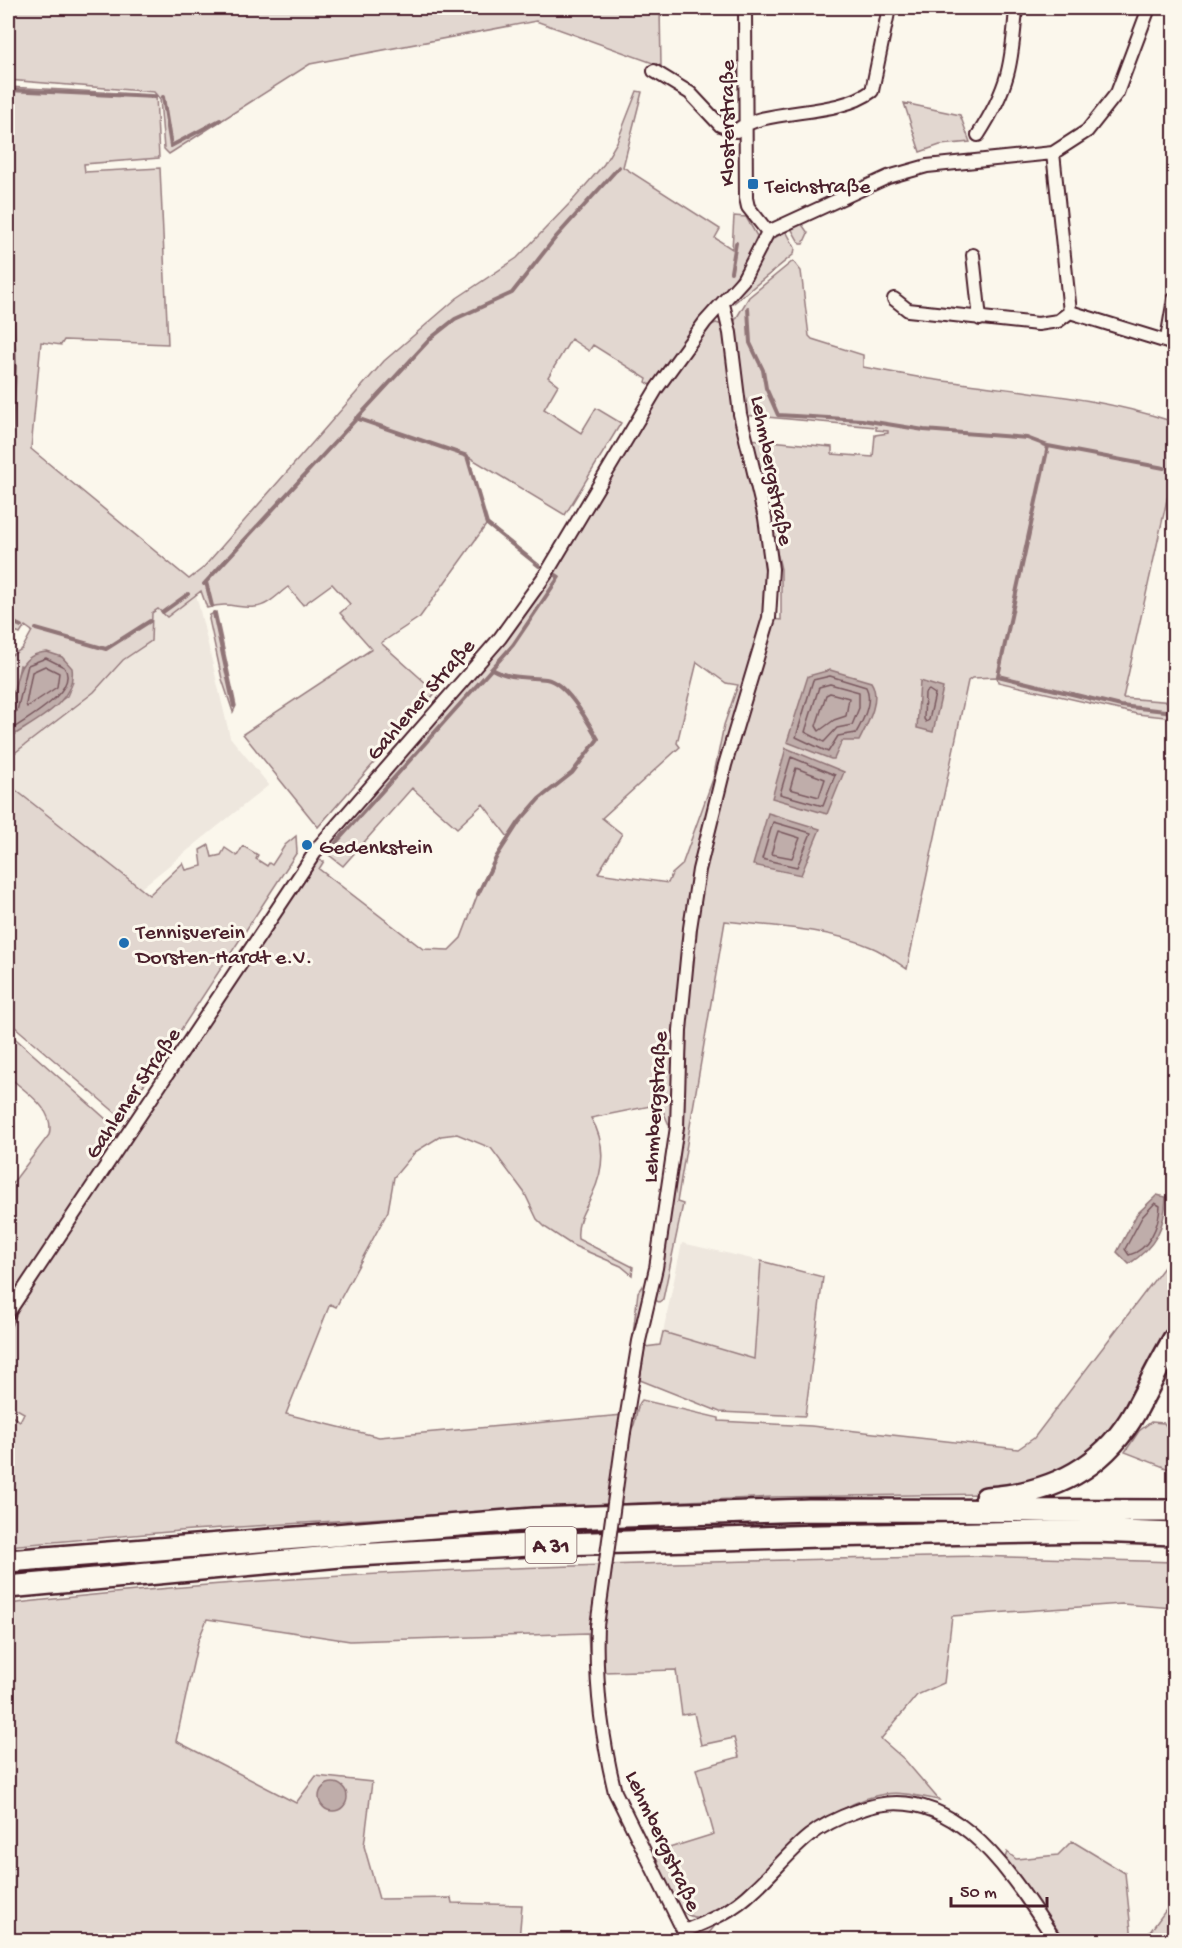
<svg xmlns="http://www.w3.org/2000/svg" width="1182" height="1948" font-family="'Gochi Hand',sans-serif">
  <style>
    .built { fill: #eee7de }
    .green { fill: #e2d7d0; stroke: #967b7e; stroke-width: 1.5; fill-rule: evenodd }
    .water { fill: #bfadaa; stroke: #907477; stroke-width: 1.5 }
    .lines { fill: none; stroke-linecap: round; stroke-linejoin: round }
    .shore { stroke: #79585e; stroke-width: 1.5 }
    .stream { stroke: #907477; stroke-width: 4 }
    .street-casing { stroke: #4a1f2b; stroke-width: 16 }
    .highway-casing { stroke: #4a1f2b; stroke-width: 26 }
    .street { stroke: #fbf7ec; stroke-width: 12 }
    .highway { stroke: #fbf7ec; stroke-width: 21 }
    .street-bridge-casing { stroke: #4a1f2b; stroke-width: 16; stroke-linecap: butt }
    .street-bridge { stroke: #fbf7ec; stroke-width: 12 }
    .poi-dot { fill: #1f6fb2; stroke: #fbf7ec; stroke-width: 2 }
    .labels { text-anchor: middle; stroke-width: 6; stroke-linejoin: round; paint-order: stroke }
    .shield { fill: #fbf7ec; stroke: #7f6065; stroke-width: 1.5 }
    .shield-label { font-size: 21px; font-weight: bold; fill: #4a1f2b }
    .street-label { font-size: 22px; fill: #4a1f2b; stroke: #fbf7ec }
    .poi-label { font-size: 22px; fill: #4a1f2b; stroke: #fbf7ec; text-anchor: start }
  </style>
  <rect width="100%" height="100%" fill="#fbf7ec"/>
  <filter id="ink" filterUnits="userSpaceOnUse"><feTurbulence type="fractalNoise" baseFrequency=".0167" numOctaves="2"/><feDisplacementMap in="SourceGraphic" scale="12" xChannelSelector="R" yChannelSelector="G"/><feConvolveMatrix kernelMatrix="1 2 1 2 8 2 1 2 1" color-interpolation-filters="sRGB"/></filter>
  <g filter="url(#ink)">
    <path class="built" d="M196 594 230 737 269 785 141 888 8 784V758L94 692 123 660 151 641 152 613 158 609 167 617Z
      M682 1243 761 1261 754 1359 663 1332Z"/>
    <path class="green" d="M8 8H660L661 66 536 21 310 64 169 154 164 149 160 99 154 92 8 80Z
      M8 87 156 95 159 158 84 164 85 172 160 168 168 344 64 340 61 345 41 342 31 449 189 579 203 568 384 361 457 298 517 258 573 200 604 164 617 142 637 91 642 92 623 167 720 229 715 238 732 249 734 216 746 217 757 236 745 263 734 280 696 323 652 386 646 382 647 379 593 345 589 351 571 339 548 377 558 385 544 409 581 433 596 408 621 423 565 515 469 457 486 525 420 617 381 643 436 692 318 827 243 734 372 649 340 613 350 604 332 584 303 605 288 587C278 594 268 606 255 607 236 609 231 601 207 608L201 591 167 617 158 609 152 613 151 641 123 660 94 692 8 758V739L67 696 73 682 20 665 11 709 8 713V657L22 649 32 631 25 626 20 634 8 629Z
      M904 103 960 115 970 142 940 145 920 152Z
      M801 223 808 233 803 244H800L791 228Z
      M786 231 795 248 794 254 735 302 738 293 771 240Z
      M793 261 801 271 809 336 812 339 863 355V367C893 372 923 379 953 382 1032 393 1098 397 1174 422V478L1172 477 1123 698 1174 702V718L1137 714 998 682 997 677 972 678 968 681 907 969C896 962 884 952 871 947 829 929 770 926 725 921L677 1202 683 1204 663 1299 659 1302 654 1300 691 939 717 810 772 619 781 620V569L750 439 832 447V454L873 457 875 435 888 433V431L876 430V427L744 415 734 322 749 297Z
      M716 323 723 325C740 415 772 525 764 616L681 970 672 1096V1132L660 1104 591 1118C606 1143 605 1168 592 1195 585 1210 576 1221 578 1239L633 1267 632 1275 621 1266 572 1245 546 1228 537 1219 524 1192 491 1148 457 1134 441 1136 415 1152 394 1177 388 1211 336 1307 330 1304 286 1414 379 1437 623 1415 632 1345 634 1348 610 1504 191 1530 8 1546V1414L20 1421 24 1413 8 1404V1333L23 1300 271 924 316 860 324 861 319 869 423 949 449 950 461 938 482 883 508 837 483 804 457 828 412 788 343 866 329 855 326 844 513 631 539 595 667 384 709 326ZM697 662 726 683 738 685 724 725 713 779 682 865 672 874 668 883 598 873 622 834 602 818 680 747 677 743Z
      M216 612 236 706 233 712 222 679 209 619 210 615Z
      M8 784 149 895 183 863 186 870 202 866 200 850 209 845 212 857 221 855 225 848 237 856 243 846 258 855 256 859 267 866 269 863 272 865 285 845 296 836 297 852 148 1080 117 1114 8 1021Z
      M8 1032 116 1128 119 1137 8 1302V1189L49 1135C56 1109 24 1091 8 1076Z
      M1174 1254V1325L1122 1419 1084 1463 989 1494 774 1497 619 1504 629 1431C639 1425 633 1408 642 1400L719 1418V1421L811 1426 1018 1449 1034 1438Z
      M761 1261 823 1277 805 1416 720 1412 640 1380 645 1347 660 1345 663 1332 754 1359Z
      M642 1286 644 1294 633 1334 638 1292Z
      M1151 1422 1164 1423 1174 1437V1471L1125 1452 1139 1431Z
      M975 1556 1174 1562V1608L1122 1604 952 1616 944 1683 917 1695 881 1739 904 1759 939 1800C922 1797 902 1791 885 1794 856 1798 830 1816 808 1833 783 1852 722 1933 688 1915 670 1905 659 1872 650 1854L714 1834 696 1769 739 1757 734 1738 701 1745 694 1713 682 1715 676 1670 603 1672 602 1633 589 1651 588 1633 350 1641 207 1619 198 1641 176 1741 296 1803 316 1776 372 1782 364 1846 379 1899 451 1898 452 1903 522 1905 519 1940H8V1604C329 1567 652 1563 975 1556Z
      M1072 1841 1125 1873 1132 1940H1065L1005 1858 1007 1852 1016 1859 1058 1855Z
      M1174 1899V1940H1144Z
      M719 1920 704 1940H694L691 1932Z"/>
    <path class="water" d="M47 652 62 657 72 668C77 704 32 722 8 739V713L11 709C16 684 15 654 47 652Z
      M830 670 871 682C882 699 867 725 859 741H842L834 759H831L787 742 808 676Z
      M920 681 943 688 933 732 917 728Z
      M786 748 844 772 827 814 772 798Z
      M768 813 820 829 801 875 753 865Z
      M1157 1195 1166 1197C1165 1228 1155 1247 1129 1264L1117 1252 1137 1214Z
      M319 1797a14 14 0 1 1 28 0a14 14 0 1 1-28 0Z"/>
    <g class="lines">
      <path class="shore" d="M45 666 59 673 57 687 27 707 26 704 32 672Z
        M830 676 866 687C873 700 863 721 856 733L838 736 828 752 796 737 813 680Z
        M830 684 859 692V708L852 725 837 728 824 742 805 732 819 687Z
        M929 690 935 694 929 720 926 722 924 719 925 693Z
        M830 693 849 698 846 716 834 720 819 731 816 726 826 695Z
        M8 716 17 711 28 665 46 658 64 667C81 691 24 720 8 732
        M791 757 835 775 823 806 780 794Z
        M796 768 825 779 819 797 790 789Z
        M773 822 811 833 797 867 762 859Z
        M778 831 800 838 792 858 771 854Z
        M1155 1203 1160 1206C1159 1226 1149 1250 1129 1255L1125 1249 1142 1217Z"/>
      <path class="stream" d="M8 90 155 97
        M163 97 171 146 220 120
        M8 202 15 367 8 519
        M731 272 736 243
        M748 308 750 343 763 370 766 388 778 415 862 420 924 430 1027 438 1048 446 1164 468
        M356 418 467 456 487 524 539 566
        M1048 446 998 676 1121 706 1174 712
        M1172 472 1174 474
        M206 582 212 606
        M204 584 431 338 455 319 512 293 556 237 619 167
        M163 612 188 594
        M214 613 234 706
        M8 620 21 626
        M36 629 106 649 150 621
        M333 846 513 645 559 577 556 575
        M478 894 497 856 519 822 539 799 572 773 598 739C588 722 566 682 546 679 527 677 509 679 492 669"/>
      <g class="street-casing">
        <path id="street" d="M745 8 746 198 748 207 768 232
          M654 71 690 93 720 125 736 131C763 107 836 118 872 91L889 8
          M978 135C1009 87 1012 64 1016 8
          M1053 153 1070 312 1174 344
          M973 255 980 319
          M894 299 908 310 1038 324 1058 321 1070 312
          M1167 339 1174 299
          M8 1313 320 845 500 638 546 574 657 388 705 322 743 280 768 232 888 177 927 166 1053 153 1087 131 1117 93 1149 8
          M624 1432 639 1341 656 1268 677 1127 680 1030 690 928 699 870 725 765 769 618 772 569 765 518 740 414 730 333 723 304
          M597 1626C595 1680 602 1739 615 1792L688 1940
          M684 1931C710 1921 734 1910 754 1890 773 1873 789 1852 809 1836 824 1824 840 1817 857 1811 951 1774 1011 1874 1055 1940"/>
      </g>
      <g class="highway-casing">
        <path id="highway" d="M986 1498C1050 1494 1103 1469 1135 1412 1148 1388 1160 1363 1174 1339
          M8 1561 534 1519 809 1510 1174 1511
          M8 1587 340 1556 529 1545 819 1536 1095 1531 1174 1534"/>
      </g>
      <use href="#street" class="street"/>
      <use href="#highway" class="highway"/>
      <g class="street-bridge-casing">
        <path id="street-bridge" d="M597 1626 624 1432"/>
      </g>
      <use href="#street-bridge" class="street-bridge"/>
    </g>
  </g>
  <g class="poi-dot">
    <rect x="747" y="178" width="12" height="12" rx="3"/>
    <circle cx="307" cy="845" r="6"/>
    <circle cx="124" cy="943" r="6"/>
  </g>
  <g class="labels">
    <rect class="shield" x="525.5" y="1527" width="51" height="36" rx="4.5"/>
    <g class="shield-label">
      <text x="551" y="1552">A 31</text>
    </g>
    <g class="street-label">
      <text transform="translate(725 123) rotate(-90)" y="8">Klosterstraße</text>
      <text transform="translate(774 470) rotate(79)" y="8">Lehmbergstraße</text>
      <text transform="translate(419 698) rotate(-49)" y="8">Gahlener Straße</text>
      <text transform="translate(131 1092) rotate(-56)" y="8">Gahlener Straße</text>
      <text transform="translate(653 1107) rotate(-86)" y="8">Lehmbergstraße</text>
      <text transform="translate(665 1840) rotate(65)" y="8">Lehmbergstraße</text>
    </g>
    <g class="poi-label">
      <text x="765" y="192">Teichstraße</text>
      <text x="319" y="853">Gedenkstein</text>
      <text x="136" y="938">Tennisverein<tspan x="136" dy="25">Dorsten-Hardt e.V.</tspan></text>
    </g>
  </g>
  <rect width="1182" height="1948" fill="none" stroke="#fbf7ec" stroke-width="30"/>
  <rect x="15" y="15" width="1152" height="1918" fill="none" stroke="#4a1f2b" stroke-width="2" filter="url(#ink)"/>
  <path d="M951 1897v9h96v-9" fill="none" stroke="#4a1f2b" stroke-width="3"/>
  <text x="960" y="1897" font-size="18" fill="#4a1f2b" stroke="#fbf7ec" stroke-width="4.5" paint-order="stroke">50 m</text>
</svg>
